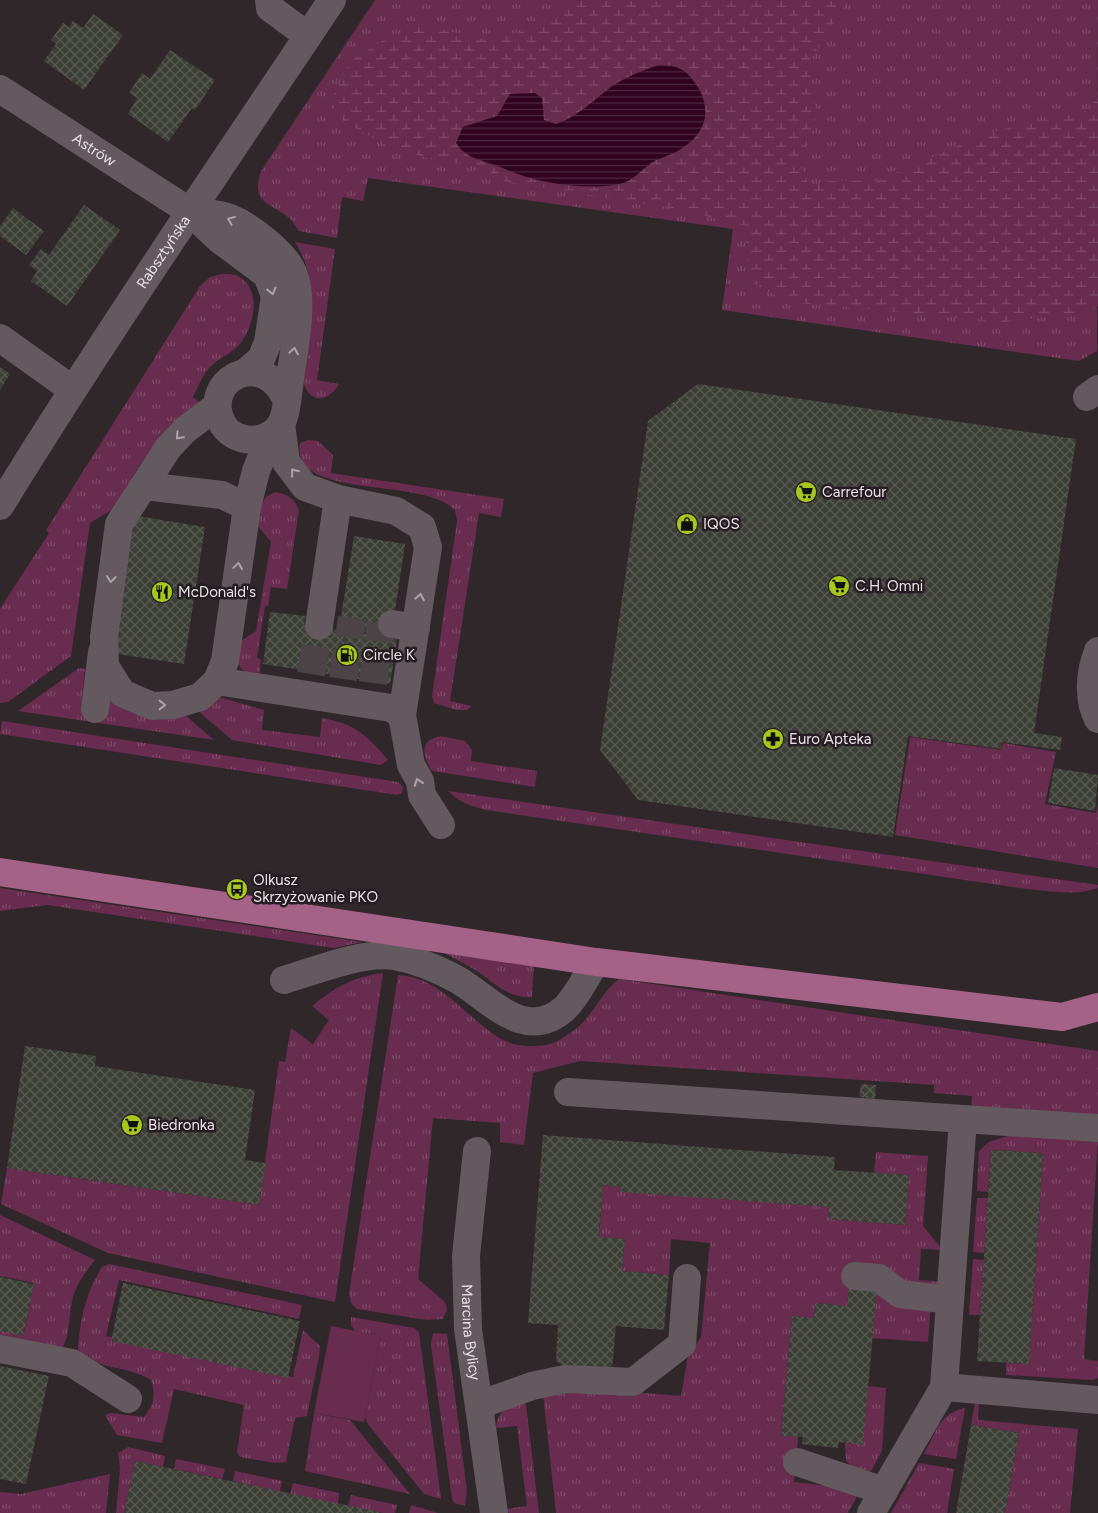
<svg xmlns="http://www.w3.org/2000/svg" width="1098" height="1513" font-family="Figtree,sans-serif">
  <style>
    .grass { fill: url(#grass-tufts) }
    .wetland { fill: url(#wetland-marsh) }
    .park { fill: #682c4e }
    .water { fill: url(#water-rules) }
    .building { fill: url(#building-cross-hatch) }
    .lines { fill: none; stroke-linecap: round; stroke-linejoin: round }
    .minor-tunnel { stroke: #4c4347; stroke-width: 28; stroke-dasharray: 28 14; stroke-linecap: butt }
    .minor { stroke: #63595e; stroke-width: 28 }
    .major { stroke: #a46287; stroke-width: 28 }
    .oneway { stroke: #aca4a8 }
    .labels { text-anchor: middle; stroke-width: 5; stroke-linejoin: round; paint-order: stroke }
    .street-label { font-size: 15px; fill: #e8e2e5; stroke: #261d22 }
    .poi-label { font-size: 15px; fill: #e8e2e5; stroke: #261d22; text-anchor: start }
  </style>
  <defs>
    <pattern id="grass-tufts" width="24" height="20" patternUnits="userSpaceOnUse" patternTransform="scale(1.25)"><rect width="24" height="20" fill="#682c4e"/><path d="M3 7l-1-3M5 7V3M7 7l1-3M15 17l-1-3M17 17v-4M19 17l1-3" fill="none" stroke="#7e4a67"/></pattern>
    <pattern id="wetland-marsh" width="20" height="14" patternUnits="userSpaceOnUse" patternTransform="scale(1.25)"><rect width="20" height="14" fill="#682c4e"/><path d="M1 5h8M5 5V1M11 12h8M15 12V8" fill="none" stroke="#7e4a67"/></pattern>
    <pattern id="water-rules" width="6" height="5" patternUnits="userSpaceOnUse" patternTransform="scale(1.25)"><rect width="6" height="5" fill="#30021f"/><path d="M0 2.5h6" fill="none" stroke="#4e273f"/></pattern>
    <pattern id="building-cross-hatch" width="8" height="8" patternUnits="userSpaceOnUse" patternTransform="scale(1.25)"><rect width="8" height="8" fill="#3c3f36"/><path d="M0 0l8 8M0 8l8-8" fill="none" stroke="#585a53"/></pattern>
  </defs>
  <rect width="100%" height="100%" fill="#30272b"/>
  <path class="grass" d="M375 0H1098L1097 351 1079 361 722 310 733 229 368 178 363 201 342 197 337 238 299 231C296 227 293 221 289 218 270 202 250 204 261 171Z
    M295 242 335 249 317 380 339 384C325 407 305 401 302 375 308 327 323 286 295 242Z
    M222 274C227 274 233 274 238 276 263 289 254 328 239 345 231 354 219 358 211 366 203 374 198 387 193 397L199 402 169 426 139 466 113 509 90 523 71 656 8 702 0 703V609L49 533 46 530 200 286 210 277Z
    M308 440 318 441 333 455 331 473 504 499 501 517 479 513 450 701 472 706 467 710H456L434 703 432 696 457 521 455 510C423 476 290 501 300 443Z
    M276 492C289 495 294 498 299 510L287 589 271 587 268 606H265L257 658 261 659 259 678C235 669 238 666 238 643L256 631 271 542 257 525C260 510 260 496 276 492Z
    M79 668 85 669 81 710 104 713 107 697 173 716H186L214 740 18 711Z
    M219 697 264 710 262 730 320 737 322 718C355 724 367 735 388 760L381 765 232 740 198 711Z
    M2 721 398 782 403 787 402 793 397 795 0 734Z
    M441 736 465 741 472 750 471 761 537 771 535 787 432 771C422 755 419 740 441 736Z
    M910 737 1001 750 1003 743 1056 752 1045 804 1096 813 1098 804V868L895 835Z
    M448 791 1098 885V888C1075 896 1051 891 1027 889L486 810C471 806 460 803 448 791Z
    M0 888 362 942 334 948 47 905 0 911Z
    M444 953 534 966 532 997C506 999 493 980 472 968 463 963 454 958 444 953Z
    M383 973 335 1302 108 1253 1 1204 7 1168 259 1205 279 1061 285 1062 291 1028 313 1044 329 1020 312 1006C335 987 353 977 383 973Z
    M398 975C441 977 467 1019 501 1039 517 1048 545 1049 561 1039 568 1034 579 1028 585 1020 597 1007 604 990 619 979L1098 1051V1120L971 1112 972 1096 934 1093V1085L580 1061 533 1073 524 1145 500 1142V1123L433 1118 418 1279 445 1302 447 1309 443 1319 427 1320 357 1309 351 1303 349 1294Z
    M1011 1135 1098 1139 1084 1359 1098 1361V1378L1093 1380 1006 1375V1363L1029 1364 1043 1153 991 1150 988 1192 977 1191 979 1151 989 1142Z
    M876 1152 928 1156 923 1226 943 1250 921 1249 919 1280 940 1282 939 1288 849 1284 847 1306 815 1303 814 1318 792 1316 781 1435 798 1437 794 1482 854 1489 859 1493 848 1513H556L543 1394 610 1390 681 1396 688 1356 701 1337 710 1243 671 1239 669 1275 622 1271 625 1239 599 1237 603 1185 621 1187 620 1191 829 1207 828 1219 905 1225 909 1175 874 1173Z
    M977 1198H988L984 1253 973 1252Z
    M0 1215 95 1260C86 1271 75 1286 72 1301 69 1316 70 1333 63 1347L57 1349 0 1338V1328L24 1332 34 1283 0 1276Z
    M973 1259 984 1260 980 1315H969Z
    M109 1264 302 1305 299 1319 119 1280 106 1336 293 1377 303 1330 320 1346 319 1356 307 1416 295 1418 286 1462 275 1463 240 1457 237 1452 244 1405 174 1389 162 1443 117 1435 105 1415 110 1413 144 1417C154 1405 156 1395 151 1380 129 1366 99 1369 78 1354 79 1322 85 1294 102 1267Z
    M877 1287 931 1304 928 1342 872 1338Z
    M351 1317 414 1328 419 1332 441 1499 424 1494 368 1424 365 1417 381 1336 355 1331 351 1325Z
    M433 1333 447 1334 467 1491 465 1506 454 1503 452 1499 431 1345Z
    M868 1386 886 1388 882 1451 871 1471 854 1470 846 1460 845 1443 862 1444Z
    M525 1397 539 1513H509L506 1509 527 1506 517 1426 496 1428C497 1410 510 1405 525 1397Z
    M975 1403H979L978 1420 1078 1429 1070 1513H1005L1019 1433 971 1425Z
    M965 1408 956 1459 924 1454C936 1433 939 1413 965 1408Z
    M314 1413 350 1420 410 1494 305 1471Z
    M128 1447 165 1456 163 1467 135 1461 124 1513H116L120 1468 118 1453Z
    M176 1459 225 1469 222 1479 174 1469Z
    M919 1463 954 1469 947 1513H891Z
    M235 1471 282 1481 280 1492 233 1481Z
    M110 1474 106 1513H0V1492L21 1494Z
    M293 1483 339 1493 338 1504 290 1494Z
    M351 1495 397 1505 395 1513H383L348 1506Z
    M411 1505 438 1513H409Z"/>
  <path class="wetland" d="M572 0H848L808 64 817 114 811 136 799 163 809 186 829 181 880 180 986 133 1087 111 1098 97V306L1085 313 1003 322 788 302 749 281 745 226 683 210 504 181 489 171 466 164 433 160 386 145 343 121 331 101 351 61 384 40 425 25 482 39 518 33 554 16Z"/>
  <path class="park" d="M331 1326 381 1336 364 1422 314 1413Z"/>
  <path class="water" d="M659 65C677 65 686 69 696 84 716 115 702 139 672 154 665 157 657 159 651 163 641 170 633 181 620 184 585 191 536 183 505 169 488 161 466 160 456 143L463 127 497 116 510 94 535 93 542 98 544 120 556 124C577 117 589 104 607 90 622 78 641 71 659 65Z"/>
  <path class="building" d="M93 14 123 35 84 90 44 61 56 44 51 40 63 23 69 27 73 21 83 28Z
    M170 50 215 80 195 110 192 108 168 142 128 114 137 98 129 93 142 73 150 79Z
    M84 205 120 230 67 306 31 281 37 271 29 265 41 249 49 255Z
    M13 208 44 231 26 255 0 236V226Z
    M0 367 10 374 0 390Z
    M698 384 1076 439 1034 733 1062 737 1060 750 1002 742 1001 749 908 736 893 837 638 800 600 750 648 421Z
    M131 515 205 527 184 664 110 653Z
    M354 536 405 544 395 611H390L392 624 390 636 339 629Z
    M270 612 306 616 304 625 397 639 390 684 263 664Z
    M1054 768 1098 775 1095 811 1048 803Z
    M25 1046 96 1056 95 1066 255 1090 245 1160 266 1163 259 1205 7 1168Z
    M861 1084 876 1085 875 1099 859 1097Z
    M543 1135 835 1157 834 1170 909 1175 905 1225 828 1219 829 1207 620 1192 621 1187 603 1185 599 1237 625 1239 622 1271 669 1275 664 1330 616 1326 612 1369 562 1365 556 1361 558 1325 528 1323Z
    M991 1150 1043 1153 1029 1364 977 1361Z
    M0 1277 34 1284 23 1336 0 1331Z
    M123 1283 300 1321 288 1378 111 1341Z
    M849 1284 877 1287 863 1445 839 1442 838 1448 802 1444 803 1437 781 1436 792 1316 814 1318 815 1303 847 1306Z
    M0 1366 49 1376 26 1484 0 1479Z
    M971 1425 1019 1433 1005 1513H956Z
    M135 1461 379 1512V1513H124Z"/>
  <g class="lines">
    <path class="minor-tunnel" d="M311 674 319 626
      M343 679 352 618
      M373 683 381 623"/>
    <g class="minor">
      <path d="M269 0 270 8 308 36"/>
      <path id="s1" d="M0 89 189 211 220 240 267 275 275 296 268 342 261 359 246 372"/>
      <path d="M189 211C202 213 218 213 230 218 250 226 287 254 294 275 303 300 296 339 292 365 289 379 288 413 281 424 266 448 226 444 219 415 208 375 265 351 286 399"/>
      <path d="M0 338 73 390"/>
      <path d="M1087 397 1098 389"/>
      <path d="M217 406 185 430 168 448 119 524 104 636 105 666 122 693 152 706 173 705 200 697 217 681 225 661 247 507 256 471 270 436"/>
      <path d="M281 424 286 462 305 487 338 499 396 511 422 527 428 547 402 715 411 765 420 781 422 795 441 825"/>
      <path d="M144 486 222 495 247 507"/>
      <path id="s2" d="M0 506C106 334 220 168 332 0"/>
      <path d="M392 624 416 628"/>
      <path d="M319 626 338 499"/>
      <path d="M1098 651C1090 672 1087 698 1098 719"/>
      <path d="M217 681 391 708 402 715"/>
      <path d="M95 709 102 652"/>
      <path d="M284 980C314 971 364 951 394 956 417 960 438 969 458 980 490 999 525 1043 564 1009 577 997 586 976 596 962"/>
      <path d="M568 1092 963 1119 944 1387 871 1513"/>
      <path d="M963 1119 1098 1128"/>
      <path id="s3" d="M477 1151 466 1256 468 1329 494 1513"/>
      <path d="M855 1276 879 1278 900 1294 950 1300"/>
      <path d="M0 1349 72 1363 128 1399"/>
      <path d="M944 1387 1098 1400"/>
      <path d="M479 1405 532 1386 565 1379 633 1382 682 1344 687 1278"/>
      <path d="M797 1462 884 1491"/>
    </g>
    <path class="major" d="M0 872 596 962 1062 1017 1098 1007"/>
  </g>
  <defs><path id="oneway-chevron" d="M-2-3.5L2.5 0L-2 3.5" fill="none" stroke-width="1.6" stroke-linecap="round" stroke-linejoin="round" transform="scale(1.25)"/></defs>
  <g class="oneway">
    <use href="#oneway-chevron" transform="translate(231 220) rotate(-158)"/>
    <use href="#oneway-chevron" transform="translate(272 291) rotate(76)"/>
    <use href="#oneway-chevron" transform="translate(294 351) rotate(-80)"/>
    <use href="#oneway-chevron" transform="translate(179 436) rotate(133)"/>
    <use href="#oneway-chevron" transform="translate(294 472) rotate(-128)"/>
    <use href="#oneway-chevron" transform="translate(238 566) rotate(-82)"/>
    <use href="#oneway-chevron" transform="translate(111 579) rotate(97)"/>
    <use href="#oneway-chevron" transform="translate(420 597) rotate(-81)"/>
    <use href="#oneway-chevron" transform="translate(162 705)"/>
    <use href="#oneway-chevron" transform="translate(418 782) rotate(-110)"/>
  </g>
  <defs>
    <g id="supermarket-disc" transform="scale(1.125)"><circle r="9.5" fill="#a8c71d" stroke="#261d22"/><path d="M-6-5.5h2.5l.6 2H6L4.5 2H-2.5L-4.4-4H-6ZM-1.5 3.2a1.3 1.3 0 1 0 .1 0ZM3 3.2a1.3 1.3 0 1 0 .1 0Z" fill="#111"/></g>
    <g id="shop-disc" transform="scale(1.125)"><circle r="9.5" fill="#a8c71d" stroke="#261d22"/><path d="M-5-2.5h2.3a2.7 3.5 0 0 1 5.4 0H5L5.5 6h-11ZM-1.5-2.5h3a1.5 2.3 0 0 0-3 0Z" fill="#111"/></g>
    <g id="restaurant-disc" transform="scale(1.125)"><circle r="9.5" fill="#a8c71d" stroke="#261d22"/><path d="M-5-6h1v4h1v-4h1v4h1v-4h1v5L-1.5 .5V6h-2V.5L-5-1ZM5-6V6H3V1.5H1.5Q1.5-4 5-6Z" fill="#111"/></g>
    <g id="fuel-disc" transform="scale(1.125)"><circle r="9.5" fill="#a8c71d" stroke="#261d22"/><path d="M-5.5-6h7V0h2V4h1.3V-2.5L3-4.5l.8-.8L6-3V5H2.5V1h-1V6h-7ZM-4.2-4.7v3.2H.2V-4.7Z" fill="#111"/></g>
    <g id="pharmacy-disc" transform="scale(1.125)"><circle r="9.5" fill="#a8c71d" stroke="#261d22"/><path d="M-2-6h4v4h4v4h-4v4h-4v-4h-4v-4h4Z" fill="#111"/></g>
    <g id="bus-disc" transform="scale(1.125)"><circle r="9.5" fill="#a8c71d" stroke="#261d22"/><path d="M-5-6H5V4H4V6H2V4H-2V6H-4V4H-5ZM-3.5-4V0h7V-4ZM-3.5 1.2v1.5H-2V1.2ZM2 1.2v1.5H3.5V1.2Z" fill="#111"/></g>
  </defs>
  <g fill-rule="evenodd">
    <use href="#supermarket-disc" x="806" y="492"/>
    <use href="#shop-disc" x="687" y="524"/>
    <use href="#supermarket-disc" x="839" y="586"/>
    <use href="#restaurant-disc" x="162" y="592"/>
    <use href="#fuel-disc" x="347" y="655"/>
    <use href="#pharmacy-disc" x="773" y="739"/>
    <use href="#bus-disc" x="237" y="889"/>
    <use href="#supermarket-disc" x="132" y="1125"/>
  </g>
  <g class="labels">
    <g class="street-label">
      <text dy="5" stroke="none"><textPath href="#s1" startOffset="112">Astrów</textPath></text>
      <text dy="5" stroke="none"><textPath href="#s2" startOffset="302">Rabsztyńska</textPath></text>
      <text dy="5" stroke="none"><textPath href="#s3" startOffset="182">Marcina Bylicy</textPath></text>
    </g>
    <g class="poi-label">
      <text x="822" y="497">Carrefour</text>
      <text x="703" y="529">IQOS</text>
      <text x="855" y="591">C.H. Omni</text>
      <text x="178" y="597">McDonald's</text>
      <text x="363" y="660">Circle K</text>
      <text x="789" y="744">Euro Apteka</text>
      <text x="253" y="885">Olkusz<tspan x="253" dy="17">Skrzyżowanie PKO</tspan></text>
      <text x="148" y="1130">Biedronka</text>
    </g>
  </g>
</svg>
